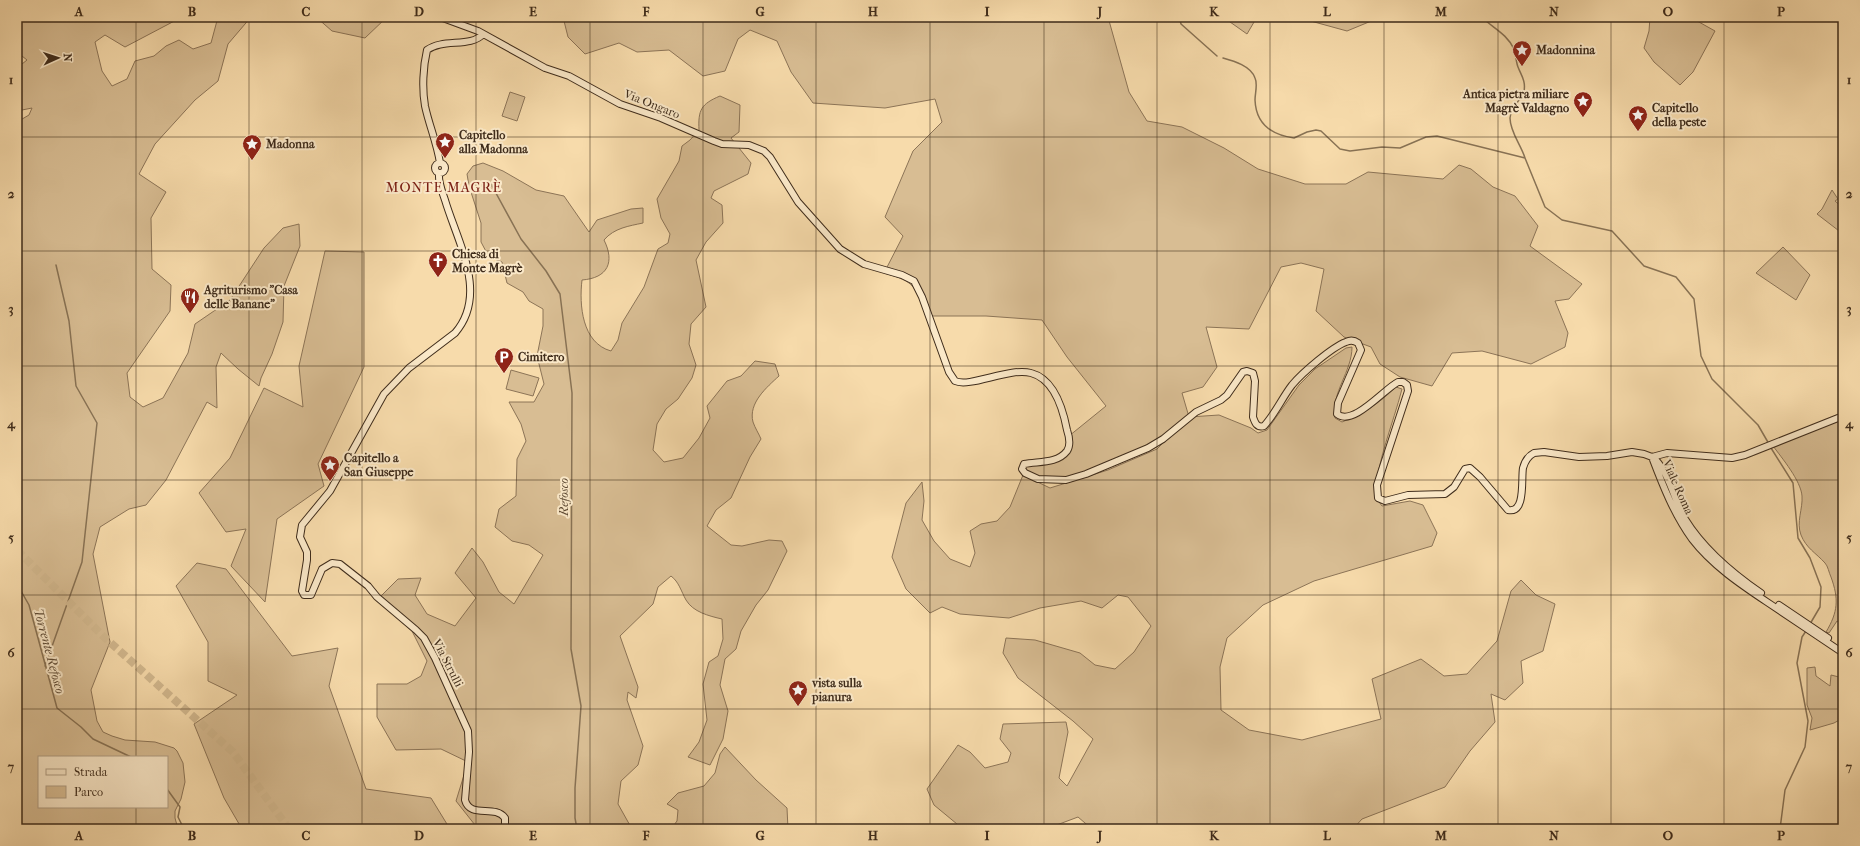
<svg xmlns="http://www.w3.org/2000/svg" width="1860" height="846" font-family="'IM FELL French Canon',serif">
  <style>
    .green { fill: #d8bd93; stroke: #8c7457; fill-rule: evenodd }
    .lines { fill: none; stroke-linecap: round; stroke-linejoin: round }
    .stream { stroke: #887254; stroke-width: 1.5 }
    .highway-tunnel { stroke: #d2b88e; stroke-width: 8; stroke-dasharray: 8 4; stroke-linecap: butt }
    .secondary-casing { stroke: #3f2c1b; stroke-width: 8 }
    .secondary { stroke: #fae8c8; stroke-width: 6 }
    .grid { fill: none; stroke: #3f2c1b; stroke-width: 1; stroke-opacity: 0.55 }
    .labels { text-anchor: middle; stroke-width: 4; stroke-linejoin: round; paint-order: stroke }
    .poi-label { font-size: 12px; font-weight: bold; fill: #3f2c1b; stroke: #fae8c8; text-anchor: start }
    .street-label { font-size: 12px; fill: #3f2c1b; stroke: #fae8c8 }
    .water-label { font-size: 13px; font-style: italic; fill: #5d4933; stroke: #fae8c8 }
    .quarter-label { font-size: 14px; letter-spacing: 1px; fill: #7a1f14; stroke: #fae8c8 }
    .neatline { fill: none; stroke: #3f2c1b; stroke-width: 1.5 }
    .grid-label { font-size: 13px; text-anchor: middle; font-weight: bold; fill: #3f2c1b }
  </style>
  <rect width="100%" height="100%" fill="#f7dbab"/>
  <filter id="stains"><feTurbulence type="fractalNoise" baseFrequency=".005" numOctaves="4"/><feColorMatrix values="0 0 0 0 .2 0 0 0 0 .09 0 0 0 0 .02 0 0 0 .5 -.17"/></filter>
  <radialGradient id="worn" r=".72"><stop offset=".6" stop-color="#630" stop-opacity="0"/><stop offset="1" stop-color="#630" stop-opacity=".3"/></radialGradient>
  <path class="green" d="M17 17H182L125 47 105 35 95 42 102 71 112 86 127 79 135 61 154 56 166 46 179 40 193 49 211 43 218 17H251L228 44 218 81 195 100 155 144 139 174 166 192 151 218 152 269 171 285 170 311 127 373 130 397 143 407 163 398 188 353 195 324 230 300 264 248 283 228 299 224 300 246 284 286 283 322 272 354 261 378 259 386 238 369 221 353 216 367 217 408 207 402 166 480 146 505 129 509 100 527 93 554 110 642 91 690 97 721 103 732 112 736 125 740 155 742 174 748 177 751 183 763 185 782 181 799 175 811V818L178 829H17V122L29 115 32 108 17 111V68L27 60 17 52ZM39 757H167V807H39Z
    M316 17H387L365 38 332 31Z
    M563 17H1108L1129 92 1147 121 1182 127 1224 148 1258 169 1305 184H1346L1368 172 1443 179 1459 165 1471 169 1493 187 1515 196 1538 226 1530 246 1582 284 1569 299 1555 301 1568 333 1565 347 1531 364 1482 351 1452 353 1432 386 1400 377 1380 364 1371 347 1344 337 1316 311 1324 269 1301 263 1281 267 1249 329 1206 327 1217 367 1203 387 1182 393 1189 417 1219 415 1251 428 1258 433 1267 430 1299 385 1315 369 1346 348 1352 347C1352 372 1331 392 1335 418L1342 422C1365 413 1378 404 1396 387L1402 389C1393 424 1377 461 1375 496L1382 506 1410 501 1423 505 1437 533 1432 546 1314 581 1263 605 1227 638 1220 667 1221 710 1249 730 1302 740 1381 719 1372 679 1421 659 1444 676 1467 674 1497 641 1511 591 1521 580 1536 595 1555 604 1543 651 1521 661 1523 683 1505 700 1491 694 1495 722 1470 751 1445 787 1362 819 1353 829H1092L1078 817 1046 829H963L934 805 927 789 958 745 970 752 985 768 1008 762 1011 753 1000 739 1003 724 1066 722 1068 732 1059 778 1067 786 1093 739 1073 721 1018 678 1003 653 1006 638 1035 640 1080 653 1095 665 1115 669 1134 652 1151 626 1128 597 1118 595 1102 608 1081 601 1040 608 1009 618 960 614 942 607 930 613 906 589 892 557 906 503 922 482 924 501 922 520 934 541 950 559 970 567 975 553 970 531 981 524 997 521 1010 507 1023 475 1050 488 1108 470 1157 449 1184 422 1163 439 1066 480 1038 479 1026 472 1025 467 1027 463C1040 462 1063 461 1068 446 1069 444 1069 439 1069 436L1106 406 1067 357 1042 320 986 316H926C915 286 916 282 884 273L903 236 885 217 913 151 942 122 935 99 885 108 813 103 791 72 777 41 750 30 738 39 725 71 703 76 669 50 637 52 619 43 585 54 568 37Z
    M1223 17H1257L1247 34Z
    M1296 17H1381L1347 31Z
    M1650 17H1690L1715 31 1693 72 1680 85 1654 62 1644 48 1649 31Z
    M510 92 525 97 517 121 502 116Z
    M720 96 740 105 739 132 731 138 751 163 748 174 714 191 711 198 722 205 723 223 706 242 696 260 706 307 691 324 689 344 696 365 692 378 678 399 666 409 657 424 653 450 664 462 683 458 699 438 710 418 707 406 727 381 741 376 755 361 775 364 779 376C767 387 748 403 753 422 755 428 759 434 761 439L750 457 731 498 716 510 707 526 731 545 742 546 769 540 782 541 787 551 768 590 756 605 741 631 736 649 725 659 720 685 728 711 723 739 710 765 688 757 699 742 707 720 703 684 709 662 718 656 723 639 722 619C709 616 693 612 686 600 681 591 679 582 671 576L658 587 653 604 620 636 638 687 636 698 628 692 627 700 643 746 638 765 621 781 618 804 632 829H485L475 825 456 801 468 762 441 749 396 750 377 717V684H407L421 676 427 661 412 631 377 600 398 579 421 578 415 595 427 614 455 626 476 598 455 573 472 548 483 562 499 592 514 604 543 555 529 545 512 541 495 527 499 509 516 496 517 459 526 441 521 424 509 402H534L544 384 537 356 543 326V309L529 301 523 292 507 283 502 262 489 257 481 242V223L469 186 467 174 473 166 483 163 503 171 536 190 564 196 589 232 597 220 631 209 643 208V223C629 226 614 228 604 240 615 262 608 278 582 280 579 305 582 343 611 351L618 340 622 323 644 287 658 249 668 243 670 234 661 218 657 199 679 161 682 146 690 140 699 130C698 110 701 104 720 96Z
    M1832 190 1838 199 1835 201 1843 208V234L1817 214 1822 209Z
    M1783 247 1810 275 1796 300 1756 273Z
    M325 251 364 252V367L318 464 324 486 277 519 265 602 231 566 246 529 226 532 199 493 230 458 264 388 303 407 299 366Z
    M511 370 539 378 533 396 506 389Z
    M1843 419V625L1837 621 1829 633 1826 632C1838 612 1839 599 1831 577 1829 573 1828 566 1825 563 1816 553 1806 548 1801 535 1796 522 1803 509 1802 496 1801 481 1782 458 1773 446Z
    M197 563 226 569 292 656 338 648 329 686 366 789 431 798 450 829H242L224 798 194 724 237 695 208 681V642L176 586Z
    M1815 667 1816 676 1830 686 1831 675 1843 678V718L1834 723 1810 730 1812 718 1807 705V668Z
    M725 747 756 780 787 808 788 829H671L677 821 678 810 667 804 678 793 704 786 715 773 720 754Z"/>
  <g class="lines">
    <path class="stream" d="M1179 17 1181 24 1217 56
      M1485 17 1486 21C1497 30 1508 36 1514 49 1516 55 1516 62 1518 67 1521 75 1526 81 1524 91 1521 100 1511 107 1510 118 1510 132 1521 145 1525 158
      M1223 58C1234 61 1251 66 1255 78 1258 84 1255 93 1255 100 1256 125 1272 135 1294 138L1307 132 1316 130 1321 131 1340 149 1350 151 1382 147 1400 148 1426 137 1437 136 1525 158 1545 207 1562 220 1612 231 1644 266 1676 277 1694 299 1701 356 1712 379 1758 425 1769 444
      M491 184 521 239 546 271 560 294 572 393 571 649 581 706 575 788V818L577 829
      M1771 448 1793 483 1798 538 1810 558 1821 587 1820 607 1810 624
      M17 584 29 605 57 708 81 727 93 739 131 757
      M45 666 82 562 97 423 76 386 69 321 56 265
      M167 789 180 807 178 817 184 829
      M1780 829 1785 790 1805 747 1808 721 1797 663 1802 637 1806 631"/>
    <path class="highway-tunnel" d="M17 550 103 636 233 752 289 829"/>
    <g class="secondary-casing">
      <path id="secondary" d="M440 17 478 31 545 68 569 76 620 104 661 118 714 141 722 144 749 145 764 151 770 157 798 202 840 249 864 264 902 275 914 281 922 297 949 372 955 381C970 388 1010 367 1031 373 1054 379 1063 409 1067 430 1069 436 1071 445 1067 451 1057 464 1038 461 1024 464L1022 469 1025 473 1038 479 1066 480 1086 474 1148 448 1163 439 1196 412 1221 400 1227 395 1243 372 1247 371 1253 373 1255 381 1253 417C1255 423 1257 428 1264 426 1275 414 1282 398 1292 385 1302 373 1332 347 1346 342 1350 340 1354 340 1358 343L1361 350 1338 403 1337 414C1353 427 1384 389 1398 382H1403L1407 385 1408 391 1377 485 1378 498 1385 501 1408 495 1445 494 1454 487 1465 469 1470 468 1480 477 1508 510C1526 514 1521 479 1523 468 1525 461 1528 456 1534 453L1544 452 1579 457 1607 456 1632 452 1644 454 1652 457 1667 453 1732 458 1745 455 1843 416
        M440 163C437 143 429 125 425 106 422 89 423 67 427 50 443 38 471 48 483 34
        M435 168a5 5 0 1 1 10 0a5 5 0 1 1-10 0Z
        M439 173C438 182 442 191 445 200 457 241 489 294 455 333L409 368 384 394 330 491 302 525 300 537 307 552V560L302 591 304 595H311L322 569 332 563 340 564 368 586 377 597 416 630 424 638 435 658 468 731 469 752 465 800C470 819 495 804 505 818V829
        M1652 457C1663 486 1674 514 1692 539 1712 565 1740 584 1767 602 1792 619 1818 636 1843 653
        M1655 459C1670 475 1674 500 1685 519 1704 550 1732 573 1761 593
        M1779 605 1828 638"/>
    </g>
    <use href="#secondary" class="secondary"/>
  </g>
  <path class="grid" d="M136 17V757M249 17V829M362 17V829M476 17V829M590 17V829M703 17V829M816 17V829M930 17V829M1044 17V829M1157 17V829M1270 17V829M1384 17V829M1498 17V829M1611 17V829M1724 17V829M17 137H1843M17 251H1843M17 366H1843M17 480H1843M17 595H1843M17 709H1843M136 807V829"/>
  <defs>
    <g id="sight-pin" transform="scale(1)"><path d="M0 17L-7.5 6A9.5 9.5 0 1 1 7.5 6Z" fill="#8f2418" stroke="#fae8c8"/><path d="M0-6L1.8-2.2L6-1.7L2.9 1.2L3.7 5.4L0 3.3L-3.7 5.4L-2.9 1.2L-6-1.7L-1.8-2.2Z" fill="#fff"/></g>
    <g id="church-pin" transform="scale(1)"><path d="M0 17L-7.5 6A9.5 9.5 0 1 1 7.5 6Z" fill="#8f2418" stroke="#fae8c8"/><path d="M-1.2-6h2.4v3.5h3.3v2.4h-3.3V6h-2.4V-.1h-3.3v-2.4h3.3Z" fill="#fff"/></g>
    <g id="restaurant-pin" transform="scale(1)"><path d="M0 17L-7.5 6A9.5 9.5 0 1 1 7.5 6Z" fill="#8f2418" stroke="#fae8c8"/><path d="M-5-6h1v4h1v-4h1v4h1v-4h1v5L-1.5 .5V6h-2V.5L-5-1ZM5-6V6H3V1.5H1.5Q1.5-4 5-6Z" fill="#fff"/></g>
    <g id="parking-pin" transform="scale(1)"><path d="M0 17L-7.5 6A9.5 9.5 0 1 1 7.5 6Z" fill="#8f2418" stroke="#fae8c8"/><path d="M-3.5-5.5H1a3.5 3.5 0 0 1 0 7H-1V5.5H-3.5ZM-1-3.4V-.6H.8a1.4 1.4 0 0 0 0-2.8Z" fill="#fff"/></g>
  </defs>
  <g fill-rule="evenodd">
    <use href="#sight-pin" x="1522" y="50"/>
    <use href="#sight-pin" x="1583" y="101"/>
    <use href="#sight-pin" x="1638" y="115"/>
    <use href="#sight-pin" x="445" y="142"/>
    <use href="#sight-pin" x="252" y="144"/>
    <use href="#church-pin" x="438" y="261"/>
    <use href="#restaurant-pin" x="190" y="297"/>
    <use href="#parking-pin" x="504" y="357"/>
    <use href="#sight-pin" x="330" y="465"/>
    <use href="#sight-pin" x="798" y="690"/>
  </g>
  <g class="labels">
    <g class="poi-label">
      <text x="1536" y="54">Madonnina</text>
      <text x="1569" y="98" text-anchor="end">Antica pietra miliare<tspan x="1569" dy="14">Magrè Valdagno</tspan></text>
      <text x="1652" y="112">Capitello<tspan x="1652" dy="14">della peste</tspan></text>
      <text x="459" y="139">Capitello<tspan x="459" dy="14">alla Madonna</tspan></text>
      <text x="266" y="148">Madonna</text>
      <text x="452" y="258">Chiesa di<tspan x="452" dy="14">Monte Magrè</tspan></text>
      <text x="204" y="294">Agriturismo "Casa<tspan x="204" dy="14">delle Banane"</tspan></text>
      <text x="518" y="361">Cimitero</text>
      <text x="344" y="462">Capitello a<tspan x="344" dy="14">San Giuseppe</tspan></text>
      <text x="812" y="687">vista sulla<tspan x="812" dy="14">pianura</tspan></text>
    </g>
    <g class="street-label">
      <text transform="translate(652 104) rotate(22)" y="4">Via Ongaro</text>
      <text transform="translate(1678 487) rotate(66)" y="4">Viale Roma</text>
      <text transform="translate(448 663) rotate(63)" y="4">Via Strulli</text>
    </g>
    <g class="water-label">
      <text transform="translate(563 497) rotate(-90)" y="5">Refosco</text>
      <text transform="translate(50 651) rotate(75)" y="5">Torrente Refosco</text>
    </g>
    <g class="quarter-label">
      <text x="444" y="192">MONTE MAGRÈ</text>
    </g>
  </g>
  <rect width="1860" height="846" fill="none" stroke="#f7dbab" stroke-width="44"/>
  <rect x="38" y="756" width="130" height="52" fill="#fae8c8" stroke="#af9d83"/>
  <rect x="46" y="769" width="20" height="6" fill="#fae8c8" stroke="#af9d83"/>
  <text x="74" y="776" font-size="12" fill="#3f2c1b">Strada</text>
  <rect x="46" y="786" width="20" height="12" fill="#d8bd93" stroke="#af9d83"/>
  <text x="74" y="796" font-size="12" fill="#3f2c1b">Parco</text>
  <g transform="translate(58 58) rotate(87)" stroke="#fae8c8" stroke-width="3" paint-order="stroke">
  <path d="M0-3L7 15L0 10L-7 15Z" fill="#3f2c1b"/>
  <text y="-6" font-size="11" font-weight="bold" text-anchor="middle" fill="#3f2c1b">N</text>
  </g>
  <rect x="22" y="22" width="1816" height="802" class="neatline"/>
  <g class="grid-label">
    <text x="79" y="16">A</text>
    <text x="192" y="16">B</text>
    <text x="306" y="16">C</text>
    <text x="419" y="16">D</text>
    <text x="533" y="16">E</text>
    <text x="646" y="16">F</text>
    <text x="760" y="16">G</text>
    <text x="873" y="16">H</text>
    <text x="987" y="16">I</text>
    <text x="1100" y="16">J</text>
    <text x="1214" y="16">K</text>
    <text x="1327" y="16">L</text>
    <text x="1441" y="16">M</text>
    <text x="1554" y="16">N</text>
    <text x="1668" y="16">O</text>
    <text x="1781" y="16">P</text>
    <text x="11" y="84">1</text>
    <text x="1849" y="84">1</text>
    <text x="11" y="198">2</text>
    <text x="1849" y="198">2</text>
    <text x="11" y="313">3</text>
    <text x="1849" y="313">3</text>
    <text x="11" y="428">4</text>
    <text x="1849" y="428">4</text>
    <text x="11" y="542">5</text>
    <text x="1849" y="542">5</text>
    <text x="11" y="657">6</text>
    <text x="1849" y="657">6</text>
    <text x="11" y="771">7</text>
    <text x="1849" y="771">7</text>
    <text x="79" y="840">A</text>
    <text x="192" y="840">B</text>
    <text x="306" y="840">C</text>
    <text x="419" y="840">D</text>
    <text x="533" y="840">E</text>
    <text x="646" y="840">F</text>
    <text x="760" y="840">G</text>
    <text x="873" y="840">H</text>
    <text x="987" y="840">I</text>
    <text x="1100" y="840">J</text>
    <text x="1214" y="840">K</text>
    <text x="1327" y="840">L</text>
    <text x="1441" y="840">M</text>
    <text x="1554" y="840">N</text>
    <text x="1668" y="840">O</text>
    <text x="1781" y="840">P</text>
  </g>
  <rect width="100%" height="100%" filter="url(#stains)"/>
  <rect width="100%" height="100%" fill="url(#worn)"/>
</svg>
